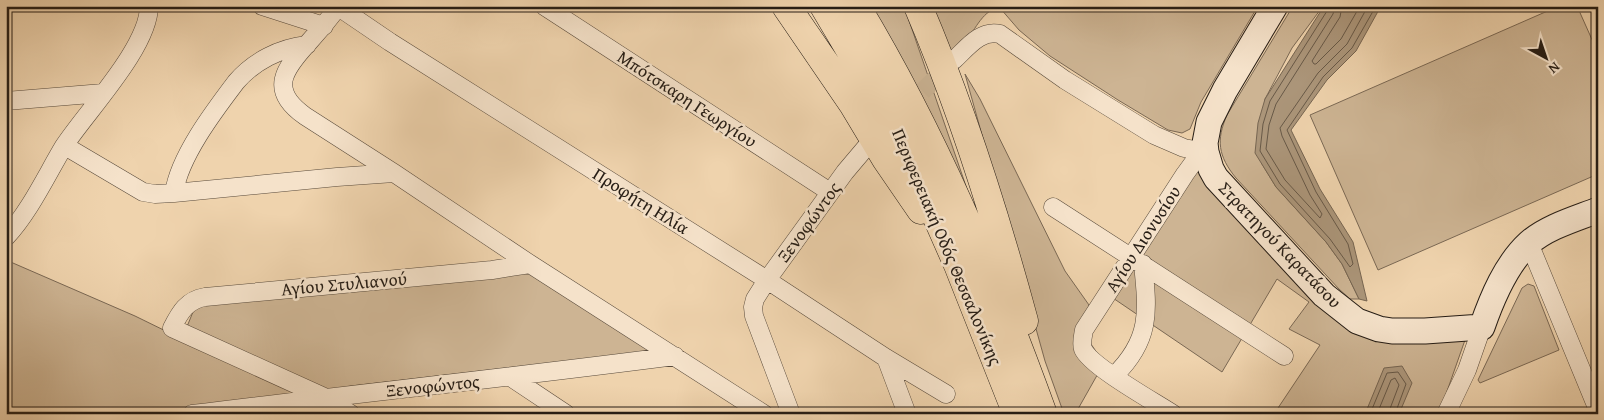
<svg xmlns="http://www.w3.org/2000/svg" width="1604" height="420" font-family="'Gentium Book Plus',serif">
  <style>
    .green { fill: #cdb493; stroke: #7a6854 }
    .water { fill: #ab9579; stroke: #766551 }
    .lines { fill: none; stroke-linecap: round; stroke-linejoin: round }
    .shore { stroke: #685947; stroke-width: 1 }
    .street-tunnel { stroke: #c7af8f; stroke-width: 18; stroke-dasharray: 18 9; stroke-linecap: butt }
    .street-casing { stroke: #584a3b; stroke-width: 19 }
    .secondary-casing { stroke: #261d15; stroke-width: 27 }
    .highway-casing { stroke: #261d15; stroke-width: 29 }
    .street { stroke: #f5e2ca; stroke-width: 18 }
    .secondary { stroke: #f5e2ca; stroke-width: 25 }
    .highway { stroke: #efd3ad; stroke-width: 28 }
    .labels { text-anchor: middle; stroke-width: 5; stroke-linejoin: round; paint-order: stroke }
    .street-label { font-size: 18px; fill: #261d15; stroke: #f5e2ca }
  </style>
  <rect width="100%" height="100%" fill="#efd3ad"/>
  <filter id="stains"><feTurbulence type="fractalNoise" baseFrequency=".004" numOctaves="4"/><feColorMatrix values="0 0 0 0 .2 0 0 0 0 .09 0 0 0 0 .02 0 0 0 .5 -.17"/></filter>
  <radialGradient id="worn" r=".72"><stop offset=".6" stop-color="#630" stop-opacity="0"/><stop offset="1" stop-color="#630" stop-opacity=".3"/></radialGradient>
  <path class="green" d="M868 6H904L978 221Z
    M933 6H1258L1201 102 1190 129 1182 133 1168 130 1118 100 1050 56 1019 30 1000 8C984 8 975 30 966 41 962 46 957 51 952 56Z
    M1293 6H1323L1292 48 1265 99 1262 164 1276 187 1326 242 1342 264 1359 299H1350L1339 289 1236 178C1218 156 1216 140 1227 115Z
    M1559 6H1577L1598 53V174L1378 270 1310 115Z
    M965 74 980 99 1065 271 1089 305 1082 331 1104 363 1078 409 1084 414H1064L1045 361Z
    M1202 162 1355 321 1465 340 1439 414H1274L1320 345 1289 329 1309 302 1277 279 1222 372 1107 294Z
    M6 260 135 316 182 339 197 302 529 272 651 350 637 353 351 386 303 395 335 414H6Z
    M1528 284 1534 286 1559 350 1480 383 1478 380 1522 288Z"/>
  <path class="water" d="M1324 6H1381L1356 51 1327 80 1291 130 1320 189 1353 242 1367 301 1359 299 1342 264 1326 242 1276 187 1255 153 1258 123 1265 99Z
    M1402 366 1412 383 1399 414H1365L1384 368Z"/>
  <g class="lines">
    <path class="shore" d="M1328 6 1327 11 1270 101 1263 124 1260 151 1280 184 1330 239 1350 267 1353 264 1348 244 1316 192 1287 130 1323 77 1352 48 1376 6
      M1335 6 1333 14 1276 104 1269 125 1266 149 1285 180 1320 218 1322 214 1310 195 1282 136 1280 128 1318 73 1347 44 1368 6
      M1342 6 1340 17 1312 61 1314 64H1316L1341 39 1360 6
      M1370 414 1387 373 1398 372 1406 384 1395 414
      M1377 414 1391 380 1395 378 1399 385 1388 414"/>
    <path class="street-tunnel" d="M903 110 951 64"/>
    <g class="street-casing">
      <path id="street" d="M262 6 324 26
        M337 6 390 42 767 280 886 358 946 394
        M339 6C329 19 319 31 309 42 284 69 268 90 305 116L394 173 530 264 764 414
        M544 6 830 192
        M954 60C967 48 981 29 1000 34L1065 80 1154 135 1184 148 1206 152
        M6 101 103 93
        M65 146 143 192 155 194 174 193C179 157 214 111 236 82 254 61 280 48 307 45
        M174 193 337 177 394 173
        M1053 207 1284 356
        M6 237C30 211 46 176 64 146 87 111 149 47 149 6
        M1529 243 1598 410
        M886 358 907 414
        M1114 376C1151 340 1148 312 1143 264
        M512 378 566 414
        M192 414C353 394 514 377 675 356
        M351 414 324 397 172 328C180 312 187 300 205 297L492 270 530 264
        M791 414 754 316 753 307 755 299 767 280 845 172 867 146
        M1173 414C1155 402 1091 367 1083 349 1081 343 1083 336 1084 330L1185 174 1193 163 1206 152
        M1446 414 1467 370 1482 327"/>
    </g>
    <g class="secondary-casing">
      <path id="secondary" d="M1275 6 1225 90 1209 122 1205 143 1206 152 1211 169 1216 178 1324 295 1357 321 1379 329 1392 331H1425L1482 327C1492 298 1506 264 1529 243 1547 227 1575 219 1598 210"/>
    </g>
    <g class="highway-casing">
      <path id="highway" d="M786 6 853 104 886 159 921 210
        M824 6 891 119 917 172 958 265 1017 414
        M856 6C933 134 992 273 1043 414
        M918 6C962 109 995 214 1024 321"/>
    </g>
    <use href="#street" class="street"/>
    <use href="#secondary" class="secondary"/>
    <use href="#highway" class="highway"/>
  </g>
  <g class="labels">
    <g class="street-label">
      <text transform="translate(687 99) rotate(33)" y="6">Μπότσκαρη Γεωργίου</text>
      <text transform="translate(641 201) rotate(32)" y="6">Προφήτη Ηλία</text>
      <text transform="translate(809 222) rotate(-54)" y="6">Ξενοφώντος</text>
      <text transform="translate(1143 239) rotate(-57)" y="6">Αγίου Διονυσίου</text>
      <text transform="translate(1280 245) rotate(46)" y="6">Στρατηγού Καρατάσου</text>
      <text transform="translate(947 247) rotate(67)" y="6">Περιφερειακή Οδός Θεσσαλονίκης</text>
      <text transform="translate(344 284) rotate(-5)" y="6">Αγίου Στυλιανού</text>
      <text transform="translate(433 386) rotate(-6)" y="6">Ξενοφώντος</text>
    </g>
  </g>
  <rect width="1604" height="420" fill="none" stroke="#efd3ad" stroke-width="25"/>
  <rect x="8" y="8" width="1589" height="405" fill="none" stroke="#261d15" stroke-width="2.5"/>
  <rect x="12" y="12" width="1579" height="395" fill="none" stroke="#261d15"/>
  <g transform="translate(1546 58) rotate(140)" stroke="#f5e2ca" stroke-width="4" paint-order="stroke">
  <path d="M0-4L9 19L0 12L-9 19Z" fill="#261d15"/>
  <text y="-8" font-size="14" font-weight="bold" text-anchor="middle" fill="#261d15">N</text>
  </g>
  <rect width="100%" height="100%" filter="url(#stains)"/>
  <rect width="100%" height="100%" fill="url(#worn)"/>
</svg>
